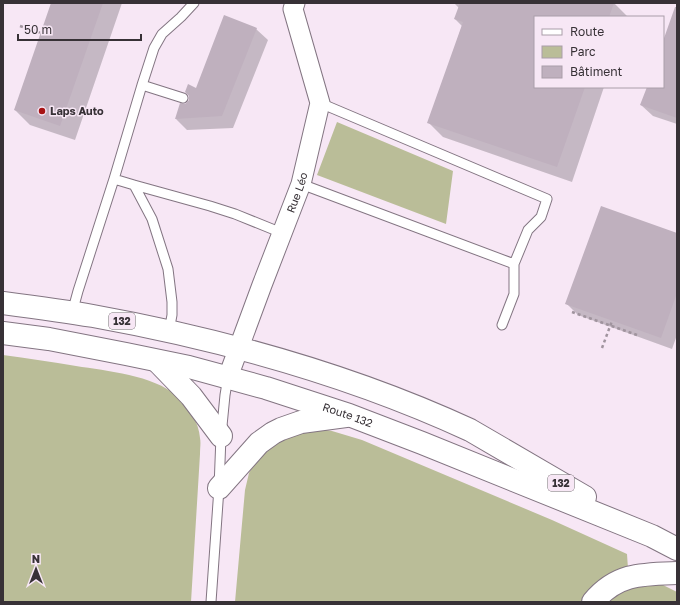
<svg xmlns="http://www.w3.org/2000/svg" width="680" height="605" font-family="'Golos Text',sans-serif">
  <style>
    .green { fill: #babd98 }
    .shadow { fill: #0003 }
    .building { fill: #bfb0be }
    .lines { fill: none; stroke-linecap: round; stroke-linejoin: round }
    .service-casing { stroke: #837582; stroke-width: 11 }
    .minor-casing { stroke: #837582; stroke-width: 21 }
    .trunk-casing { stroke: #837582; stroke-width: 24 }
    .path { stroke: #a0949e; stroke-width: 2.5; stroke-dasharray: 3 3; stroke-linecap: butt }
    .service { stroke: #fff; stroke-width: 9 }
    .minor { stroke: #fff; stroke-width: 19 }
    .trunk { stroke: #fff; stroke-width: 22 }
    .poi-dot { fill: #a71314; stroke: #f7e7f5; stroke-width: 1.5 }
    .labels { text-anchor: middle; stroke-width: 3; stroke-linejoin: round; paint-order: stroke }
    .shield { fill: #f7e7f5; stroke: #71686f; stroke-width: 1 }
    .shield-label { font-size: 10px; font-weight: bold; fill: #373136 }
    .poi-label { font-size: 11px; font-weight: bold; fill: #373136; stroke: #f7e7f5; text-anchor: start }
    .street-label { font-size: 11px; fill: #373136; stroke: #f7e7f5 }
  </style>
  <rect width="100%" height="100%" fill="#f7e7f5"/>
  <path class="green" d="M337 122 453 171 446 224 317 175Z
    M3 355C27 358 52 362 76 366 107 371 153 375 177 396 189 406 199 423 200 438 201 443 200 448 200 454L191 602H3Z
    M314 428 332 431 362 440 552 520 627 554 628 569 584 602H235L245 490 249 473 257 459 270 446 284 436Z
    M661 584 677 592V602H603L635 585Z"/>
  <path class="shadow" d="M52 3H122L75 140 30 125 15 110Z
    M454 3H614L628 17H535V87H604L572 182 443 137 429 123 462 26 455 19 459 8Z
    M677 22V124L653 116 641 105 648 87H663V44Z
    M256 29 268 40 233 128 187 130 176 119 185 105 190 101 196 89Z
    M677 234V335L672 349 578 315 567 304Z"/>
  <path class="building" d="M51 3H103L60 126 14 110Z
    M460 3H614L609 17H535V87H585L557 167 427 123 463 22 454 19Z
    M675 7H677V118L640 105 647 87H663V41Z
    M224 15 257 28 222 116 175 119 180 103 185 104 189 100V96L185 92 188 84 196 88Z
    M601 206 677 233V293L661 338 565 304Z"/>
  <g class="lines">
    <g class="service-casing">
      <path id="service" d="M142 85 183 98
        M114 179 134 185 152 219 168 269 172 302V315L169 331
        M301 184 514 264 528 230 541 217 547 199 320 103
        M134 185 210 206 235 214 282 233
        M72 313 78 291 114 179 142 85 154 48 162 34 181 17 194 3
        M502 325 514 294V264
        M211 602 219 488 221 436 225 395 228 377"/>
    </g>
    <g class="minor-casing">
      <g id="minor">
        <path id="s1" d="M228 377 262 285 301 184 320 103 293 9 295 3"/>
      </g>
    </g>
    <g class="trunk-casing">
      <g id="trunk">
        <path d="M3 303C33 307 63 311 93 316 220 339 353 376 470 430L585 497"/>
        <path id="s2" d="M3 333 49 339 126 354 189 367 266 388 349 415 422 443 652 536 677 549"/>
        <path d="M157 361 191 396 221 436"/>
        <path d="M219 488 259 443 273 433 281 429 301 422 346 416"/>
        <path d="M593 602C617 573 643 574 677 573"/>
      </g>
    </g>
    <path class="path" d="M20 26 41 33
      M572 312 637 335
      M602 348 612 321"/>
    <use href="#service" class="service"/>
    <use href="#minor" class="minor"/>
    <use href="#trunk" class="trunk"/>
  </g>
  <circle class="poi-dot" cx="42" cy="111" r="4"/>
  <g class="labels">
    <g class="shield">
      <rect x="109" y="313" width="26" height="16" rx="3"/>
      <rect x="548" y="475" width="26" height="16" rx="3"/>
    </g>
    <g class="shield-label">
      <text x="122" y="325">132</text>
      <text x="561" y="487">132</text>
    </g>
    <g class="poi-label">
      <text x="50" y="115">Laps Auto</text>
    </g>
    <g class="street-label">
      <text dy="4" stroke="none"><textPath href="#s1" startOffset="197">Rue Léo</textPath></text>
      <text dy="4" stroke="none"><textPath href="#s2" startOffset="355">Route 132</textPath></text>
    </g>
  </g>
  <rect width="680" height="605" fill="none" stroke="#373136" stroke-width="8"/>
  <rect x="534" y="16" width="130" height="72" fill="#f7e7f5" stroke="#aa9ea9"/>
  <rect x="542" y="29" width="20" height="6" fill="#ffffff" stroke="#aa9ea9"/>
  <text x="570" y="36" font-size="12" fill="#373136">Route</text>
  <rect x="542" y="46" width="20" height="12" fill="#babd98" stroke="#aa9ea9"/>
  <text x="570" y="56" font-size="12" fill="#373136">Parc</text>
  <rect x="542" y="66" width="20" height="12" fill="#bfb0be" stroke="#aa9ea9"/>
  <text x="570" y="76" font-size="12" fill="#373136">Bâtiment</text>
  <g transform="translate(36 569)" stroke="#f7e7f5" stroke-width="3" paint-order="stroke">
  <path d="M0-3L7 15L0 10L-7 15Z" fill="#373136"/>
  <text y="-6" font-size="11" font-weight="bold" text-anchor="middle" fill="#373136">N</text>
  </g>
  <path d="M18 34v6h123v-6" fill="none" stroke="#373136" stroke-width="2"/>
  <text x="24" y="34" font-size="12" fill="#373136" stroke="#f7e7f5" stroke-width="3" paint-order="stroke">50 m</text>
</svg>
